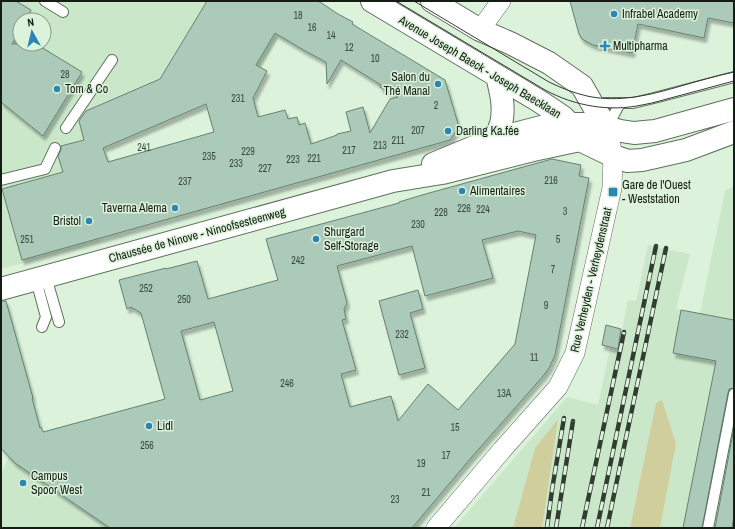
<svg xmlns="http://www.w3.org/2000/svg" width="735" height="529" font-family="'Archivo Narrow',sans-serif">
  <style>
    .built { fill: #cbe7ca; fill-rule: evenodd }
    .green { fill: #cfce9c }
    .building { fill: #accab9; stroke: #658172; fill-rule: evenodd; filter: url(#shadow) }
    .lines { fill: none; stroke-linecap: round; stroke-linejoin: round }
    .lane-casing { stroke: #5e715c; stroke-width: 12 }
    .street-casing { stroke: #5e715c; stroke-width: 20 }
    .secondary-casing { stroke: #5e715c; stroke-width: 24 }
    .primary-casing { stroke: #5e715c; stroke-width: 24 }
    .lane { stroke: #fff; stroke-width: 10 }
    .street { stroke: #fff; stroke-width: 19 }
    .secondary { stroke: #fff; stroke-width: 22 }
    .primary { stroke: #fff; stroke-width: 22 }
    .tram { stroke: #323c31; stroke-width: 1 }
    .rail-casing { stroke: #323c31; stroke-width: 4.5 }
    .rail { stroke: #dcf2db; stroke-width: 3; stroke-dasharray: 9; stroke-linecap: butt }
    .poi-dot { fill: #2b86b3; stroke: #dcf2db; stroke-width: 1.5 }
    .labels { text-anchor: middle; stroke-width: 3; stroke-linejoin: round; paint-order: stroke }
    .number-label { font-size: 10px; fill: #3a483c }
    .poi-label { font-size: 12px; fill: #141c13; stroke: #dcf2db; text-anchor: start }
    .street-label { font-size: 12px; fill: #141c13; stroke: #dcf2db }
  </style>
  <defs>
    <filter id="shadow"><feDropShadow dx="2.5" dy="4.5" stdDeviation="1" flood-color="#0004"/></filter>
  </defs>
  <rect width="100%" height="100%" fill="#dcf2db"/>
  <path class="built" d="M1 1H299L254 82 77 148 101 242 1 269ZM20 20H44V44H20Z
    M734 186V528H660L676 444 656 403 630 528H542L557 420 535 448 513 528H454L567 397 598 405 610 348 618 350 628 300 636 301 648 245 690 254 676 309 700 313 725 191Z
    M9 457 15 463 110 528H1V473Z"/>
  <path class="green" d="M662 400 676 444 660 528H630L656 403Z
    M558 419 542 528H513L535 448Z"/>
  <path class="building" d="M1 1H16L31 10 26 20H20V30L12 44H36L82 72 43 136 1 102Z
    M207 1H316L320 2 338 14 353 22 352 24 445 80 459 127 450 140 22 260 2 189 63 172 58 156 61 150V146L84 140 79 121 86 111 160 79ZM275 33 307 52 326 62 327 84 341 60 381 85 380 87 398 97 390 99 370 133 363 107 346 112 351 131 337 134V135L311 144 305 123 299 125 297 117 288 119 285 110 258 117 253 98 267 71 256 65ZM206 104 214 132 108 162 103 148Z
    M570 1H734V23L708 18 704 38 638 24 632 53 593 45 582 39 579 34Z
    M552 159 581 165 579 176 589 178 555 355 549 368 544 375 470 459 412 528H110L15 463 1 448V301H6L33 398H32L40 428 41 427 43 432 165 399 141 313 131 307 127 309 119 280 166 268V269L197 261 208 299 278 280 266 239 399 203V202L422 195ZM518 231 536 235 515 344 458 410 428 384 398 421 391 396 350 407 341 374 356 370 342 320 346 319 344 309 347 303 337 266 412 246 425 296 493 278 482 240ZM214 322 233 391 200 400 181 331Z
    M418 290 423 309 410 313 425 368 399 375 379 301Z
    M681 310 734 320V388L729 389 728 393 702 528H683L716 361 673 353Z
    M606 325 621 329 618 349 602 345Z
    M734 428V516L732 528H715Z"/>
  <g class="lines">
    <g class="lane-casing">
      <path id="lane" d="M45 1 63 12
        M593 100 599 103H633L654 98 734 77
        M66 128 112 60
        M607 128 620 103
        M1 180 45 169 55 148
        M46 277 59 322
        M36 280 46 317 42 327
        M708 528 734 394"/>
    </g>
    <g class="street-casing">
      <path id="street" d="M480 30 501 1
        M436 528 502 450 558 387 575 353 612 188 613 156 607 128"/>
    </g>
    <g class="secondary-casing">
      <path id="secondary" d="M372 1 539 101 563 117 570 124 578 136
        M432 1 480 30 510 43 549 63 582 86 594 107 607 128
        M495 139C497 134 499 129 501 124 505 108 501 92 497 76"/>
    </g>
    <g class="primary-casing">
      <path id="primary" d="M580 140 613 156 628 161 642 160 686 150 734 132
        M433 164 474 147 495 139 549 125 570 124H584L607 128 621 131 634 133 655 131 734 109
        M1 289 393 181 442 173 533 150 580 140 607 128"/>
    </g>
    <use href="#lane" class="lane"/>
    <use href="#street" class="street"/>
    <use href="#secondary" class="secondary"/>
    <use href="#primary" class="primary"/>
    <path class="tram" d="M396 1 545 90C575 106 609 112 642 105 654 103 666 99 678 96 697 91 715 86 734 81
      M414 1 549 82C561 88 574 93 587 96 619 103 650 95 681 86 698 81 716 76 734 72"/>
    <g class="rail-casing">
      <path id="rail" d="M547 528 552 490 564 418
        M556 528 573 421
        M582 528 624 332
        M597 528 656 246
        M607 528 666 248"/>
    </g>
    <use href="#rail" class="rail"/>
  </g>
  <g class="poi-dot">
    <circle cx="614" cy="14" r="4"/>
    <path d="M603 40h4v4h4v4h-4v4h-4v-4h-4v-4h4z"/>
    <circle cx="438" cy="84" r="4"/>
    <circle cx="57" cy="89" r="4"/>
    <circle cx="448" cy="131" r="4"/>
    <circle cx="462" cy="191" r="4"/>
    <rect x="608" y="187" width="10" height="10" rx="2"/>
    <circle cx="175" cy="208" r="4"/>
    <circle cx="89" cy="221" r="4"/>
    <circle cx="316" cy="239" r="4"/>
    <circle cx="149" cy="426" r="4"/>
    <circle cx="23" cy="483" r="4"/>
  </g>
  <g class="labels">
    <g class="number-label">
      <text x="298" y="19">18</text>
      <text x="312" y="31">16</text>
      <text x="331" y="39">14</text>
      <text x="349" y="51">12</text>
      <text x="375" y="62">10</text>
      <text x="65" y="78">28</text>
      <text x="238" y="102">231</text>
      <text x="436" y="109">2</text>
      <text x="418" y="134">207</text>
      <text x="398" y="144">211</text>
      <text x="380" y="149">213</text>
      <text x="144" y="151">241</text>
      <text x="349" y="154">217</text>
      <text x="248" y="155">229</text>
      <text x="209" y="160">235</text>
      <text x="314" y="162">221</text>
      <text x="293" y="163">223</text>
      <text x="236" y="167">233</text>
      <text x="265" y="172">227</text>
      <text x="551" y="184">216</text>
      <text x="185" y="185">237</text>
      <text x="464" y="212">226</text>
      <text x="483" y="213">224</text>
      <text x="565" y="215">3</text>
      <text x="441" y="216">228</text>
      <text x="418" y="228">230</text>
      <text x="27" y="243">251</text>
      <text x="558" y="243">5</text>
      <text x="298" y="264">242</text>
      <text x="553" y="273">7</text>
      <text x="146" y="292">252</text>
      <text x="184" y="303">250</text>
      <text x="546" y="309">9</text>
      <text x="402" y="338">232</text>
      <text x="534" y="361">11</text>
      <text x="287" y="387">246</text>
      <text x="504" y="397">13A</text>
      <text x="455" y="431">15</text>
      <text x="147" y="449">256</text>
      <text x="446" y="459">17</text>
      <text x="421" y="467">19</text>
      <text x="426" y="496">21</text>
      <text x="395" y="503">23</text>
    </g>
    <g class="poi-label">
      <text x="622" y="18">Infrabel Academy</text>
      <text x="613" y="50">Multipharma</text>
      <text x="430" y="81" text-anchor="end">Salon du<tspan x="430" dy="14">Thé Manal</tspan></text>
      <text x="65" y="93">Tom &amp; Co</text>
      <text x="456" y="135">Darling Ka.fée</text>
      <text x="622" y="189">Gare de l'Ouest<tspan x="622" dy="14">- Weststation</tspan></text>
      <text x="470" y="195">Alimentaires</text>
      <text x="167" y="212" text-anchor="end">Taverna Alema</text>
      <text x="81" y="225" text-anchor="end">Bristol</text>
      <text x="324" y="236">Shurgard<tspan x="324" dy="14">Self-Storage</tspan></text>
      <text x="157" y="430">Lidl</text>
      <text x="31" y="480">Campus<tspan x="31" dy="14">Spoor West</tspan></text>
    </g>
    <g class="street-label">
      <text transform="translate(480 67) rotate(31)" y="4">Avenue Joseph Baeck - Joseph Baecklaan</text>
      <text transform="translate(197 235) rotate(-15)" y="4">Chaussée de Ninove - Ninoofsesteenweg</text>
      <text transform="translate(591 280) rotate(-77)" y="4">Rue Verheyden - Verheydenstraat</text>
    </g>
  </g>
  <rect width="735" height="529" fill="none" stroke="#141c13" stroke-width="4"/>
  <g transform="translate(32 32) rotate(352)"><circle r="19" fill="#dcf2db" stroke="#8c9c8b"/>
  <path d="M0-3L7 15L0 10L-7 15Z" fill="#2b86b3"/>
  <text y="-6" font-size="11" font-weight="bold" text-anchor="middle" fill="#141c13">N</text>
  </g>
</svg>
